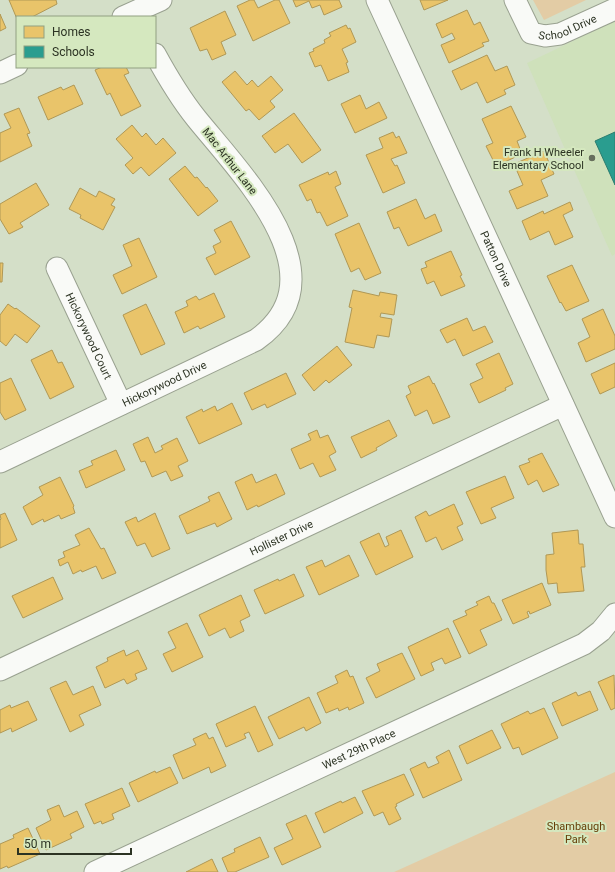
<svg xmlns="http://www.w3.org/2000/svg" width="615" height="872" font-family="Roboto,sans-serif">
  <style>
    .built { fill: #cfe1bb }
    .green { fill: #e3cca5 }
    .homes { fill: #e9c46a; stroke: #b09855 }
    .schools { fill: #2a9d8f; stroke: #2b7d6f }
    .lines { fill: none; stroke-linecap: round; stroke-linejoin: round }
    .minor-casing { stroke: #99a190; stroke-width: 23 }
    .minor { stroke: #f9faf7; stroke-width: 21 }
    .poi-dot { fill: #676f5d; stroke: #d5e8bf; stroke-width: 1.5 }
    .labels { text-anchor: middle; stroke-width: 4; stroke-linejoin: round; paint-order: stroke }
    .street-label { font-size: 11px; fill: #2c3323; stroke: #d5e8bf }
    .poi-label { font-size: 11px; fill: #2c3323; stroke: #d5e8bf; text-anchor: end }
    .park-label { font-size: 11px; fill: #663f09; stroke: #d5e8bf }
  </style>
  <rect width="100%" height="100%" fill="#d4dfc8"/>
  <path class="built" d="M615 21V254L612 256 527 63Z"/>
  <path class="green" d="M533 0H586L544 20Z
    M615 772V872H394Z"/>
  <path class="homes" d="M9 0H56L57 4 32 17H17V19Z
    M250 0H254L258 8 275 0H279L290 23 253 41 237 6Z
    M293 0H339L342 7 324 15 320 5 312 8 309 1 296 7Z
    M420 0H448L424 10Z
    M467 10 474 25 480 22 489 41 482 43 484 46 449 63 441 45 455 39 452 33 442 38 436 24Z
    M225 11 236 35 221 42 226 54 212 60 207 49 200 51 190 28Z
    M0 14 6 28 0 31Z
    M346 25 348 29 350 28 356 42 342 49 348 62 346 63 349 72 328 81 321 65 315 67 309 53 314 51 313 49 325 43 324 40 331 36 329 33Z
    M487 55 495 71 507 66 515 85 504 90 506 94 487 103 477 82 461 90 452 71Z
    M102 67H126L129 73 124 75 141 106 121 116 110 93 107 95 95 70Z
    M235 71 247 85 252 80 258 87 271 76 283 90 270 101 275 107 259 120 249 109 246 111 222 82Z
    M74 85 83 104 48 120 38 97 61 87 63 90Z
    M360 95 366 109 379 102 387 118 355 133 341 104Z
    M511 106 526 137 517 141 522 154 496 166 486 146 493 143 482 119Z
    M19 108 30 133 27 134 32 146 0 162V133L11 128 4 114Z
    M294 113 321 150 302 163 288 144 275 153 262 136Z
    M132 125 142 137 146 133 156 145 163 138 176 153 149 176 141 167 133 174 125 165 133 158 116 139Z
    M393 132 396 138 399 136 407 153 391 159 395 166 397 165 405 183 383 193 366 155 383 148 379 138Z
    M544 151 554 174 541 180 548 196 517 209 509 191 523 185 514 164Z
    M185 166 195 178 197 177 206 188 207 187 218 201 198 216 169 179Z
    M336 171 341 184 335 187 348 216 327 226 320 212 317 213 311 199 307 201 299 185 328 172 329 175Z
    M36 183 49 205 20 223 23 227 9 234 0 219V204Z
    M80 188 96 197 99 191 115 199 111 205 115 207 103 230 80 218 81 215 69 209Z
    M416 199 425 219 435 214 442 231 408 246 399 227 394 229 387 212Z
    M570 202 573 210 563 215 573 237 555 245 549 231 530 240 522 221 543 211 544 214Z
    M231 221 250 257 215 275 206 258 216 253 213 246 221 242 214 230Z
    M359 223 381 273 365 280 359 268 351 272 335 234Z
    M139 238 157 277 122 294 113 275 132 266 123 245Z
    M451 251 462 275 460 276 465 286 441 296 434 281 427 284 421 269 427 267 425 262Z
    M0 263H3L2 282H0Z
    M572 265 589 301 566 311 561 302 560 303 547 276Z
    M353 290 379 296 380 292 397 295 394 315 381 313 380 317 392 319 389 337 377 335 374 348 345 342 352 308 349 307Z
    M214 293 225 317 200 329 198 326 184 333 175 312 188 306 186 301 196 296 199 300Z
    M8 304 15 309 16 308 40 326 27 343 15 334 6 346 0 341V315Z
    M146 304 165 344 141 355 123 315Z
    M603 309 615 336V349L586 362 578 343 590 337 582 319Z
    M467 318 473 331 485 326 493 342 463 356 455 339 447 343 440 330Z
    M337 346 352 365 329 383 326 380 314 391 302 375Z
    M52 350 58 363 62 362 74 387 50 399 31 360Z
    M499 353 513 384 505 388 506 390 479 403 470 384 483 378 476 364Z
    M615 363V387L600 394 591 374Z
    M286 373 296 394 267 408 265 404 252 410 244 393Z
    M429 376 433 384 434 383 450 417 433 424 427 410 415 416 406 396 411 393 408 386Z
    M11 378 26 410 5 420 0 412V383Z
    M232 403 242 424 199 444 186 417 202 409 203 412 215 406 217 411Z
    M389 420 397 436 376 448 377 450 361 458 351 437Z
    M317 430 320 438 328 435 336 452 329 456 336 470 320 477 313 463 300 469 291 449 311 440 308 434Z
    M148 437 155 453 163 449 161 446 177 438 188 461 178 466 183 476 171 481 166 471 152 477 145 461 141 462 133 444Z
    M116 450 125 470 86 488 79 471 93 465 91 461Z
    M542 453 559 485 543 492 537 480 528 485 519 466 530 462 528 459Z
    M252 474 256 483 276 474 285 494 258 507 257 505 247 510 235 482Z
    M505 476 514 498 491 508 496 518 481 524 466 492Z
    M60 477 74 506 73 507 75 513 61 519 59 515 44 522 43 519 32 525 23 507 43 495 39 487Z
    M219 492 232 519 217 527 215 523 187 534 179 516 210 501 208 497Z
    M454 504 463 524 457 527 463 540 442 550 436 537 426 542 415 517 426 511 429 516Z
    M5 513 17 540 0 548V520L1 519 0 515Z
    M155 513 170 549 152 557 145 543 137 546 125 522 136 517 138 522Z
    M89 528 101 549 104 548 116 573 102 579 96 566 82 572 81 570 73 574 68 562 60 566 58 560 65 557 63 552 80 545 75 535Z
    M401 530 413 557 376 575 360 542 379 533 385 547 389 545 386 537Z
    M578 530 579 544H583L585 567H581L584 591 558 593 557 583 548 584 546 570V555L554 554 552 533Z
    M349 555 359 576 319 595 306 567 322 560 325 567Z
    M294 574 304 596 265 614 254 590 278 579 279 581Z
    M53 577 63 599 23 618 12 596Z
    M542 583 551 605 530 614 529 611 527 612 529 617 513 624 502 600Z
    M241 595 250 616 240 621 244 631 230 638 225 628 209 636 199 615Z
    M489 596 492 603H494L502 620 480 630 487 645 469 654 453 621 467 615 465 611 478 605 476 602Z
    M187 623 203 657 172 672 163 654 176 648 168 632Z
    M448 628 461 657 445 664 442 658 431 663 434 670 421 676 408 647Z
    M124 650 126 656 138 650 147 669 135 674 137 679 127 684 124 679 105 688 96 667 108 661 107 658Z
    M402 653 415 679 376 698 366 678 380 671 377 664Z
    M347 670 350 677 353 676 364 703 349 710 348 707 339 711 338 708 326 713 317 693 338 683 335 676Z
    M614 675 615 708 611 710 598 682Z
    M66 681 73 695 93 686 101 705 79 715 84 725 70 732 50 688Z
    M590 691 598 710 562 726 552 703 576 692 578 696Z
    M309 697 321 723 306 731 304 727 279 739 268 717Z
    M28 701 37 720 12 732 11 728 0 733V710L10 705 11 708Z
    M255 706 273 745 258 752 249 732 244 734 246 738 226 747 216 724Z
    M544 708 558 738 522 755 519 747 513 749 501 724 528 711 530 714Z
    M492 730 501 748 467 764 459 746Z
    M206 733 209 739 213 737 226 766 211 773 209 767 183 779 173 755 196 745 193 739Z
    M449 750 462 780 423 798 410 769 425 762 428 768 439 763 436 757Z
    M170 767 178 783 138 802 129 783 155 771 156 773Z
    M404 774 414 795 396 804 397 806 395 807 401 819 389 825 383 812 374 816 362 791Z
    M122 788 130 806 112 814 114 819 102 824 101 821 94 824 85 804Z
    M355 797 363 813 324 833 315 813 341 801 342 803Z
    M59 805 64 817 77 811 84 827 70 834 72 838 46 850 36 828 51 820 47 810Z
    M306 815 321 847 282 865 274 848 293 839 286 824Z
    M28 828 40 854 8 868 7 866 0 869V844L14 838 13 835Z
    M260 837 269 857 235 872H228L222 858 235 852 234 849Z
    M212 859 218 872H186Z"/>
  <path class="schools" d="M615 132V185L595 141Z"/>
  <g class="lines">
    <g class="minor-casing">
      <g id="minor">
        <path id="s1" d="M377 0 615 517"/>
        <path id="s2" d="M515 0 531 33 545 36 560 34 615 9"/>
        <path d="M123 17 161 0"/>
        <path d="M0 73 17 65"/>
        <path id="s3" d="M57 268 121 404"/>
        <path id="s4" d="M0 462 256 340C345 277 241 174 196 118 180 98 167 76 155 54"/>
        <path id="s5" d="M0 670 563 405"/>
        <path id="s6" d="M95 872 584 644 601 631 615 614"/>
      </g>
    </g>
    <use href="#minor" class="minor"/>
  </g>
  <circle class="poi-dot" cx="592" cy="158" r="4"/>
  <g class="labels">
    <g class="street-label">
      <text dy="4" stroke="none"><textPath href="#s2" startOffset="75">School Drive</textPath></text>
      <text transform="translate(230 161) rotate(52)" y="4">Mac Arthur Lane</text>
      <text dy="4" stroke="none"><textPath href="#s1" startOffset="285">Patton Drive</textPath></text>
      <text dy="4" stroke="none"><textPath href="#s3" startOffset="75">Hickorywood Court</textPath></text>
      <text dy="4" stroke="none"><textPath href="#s4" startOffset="182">Hickorywood Drive</textPath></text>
      <text dy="4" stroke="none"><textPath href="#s5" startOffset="311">Hollister Drive</textPath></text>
      <text dy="4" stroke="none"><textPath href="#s6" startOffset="291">West 29th Place</textPath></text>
    </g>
    <g class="poi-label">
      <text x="584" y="156">Frank H Wheeler<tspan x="584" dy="13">Elementary School</tspan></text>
    </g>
    <g class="park-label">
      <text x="576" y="830">Shambaugh<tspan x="576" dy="13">Park</tspan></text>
    </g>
  </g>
  <rect x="16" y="16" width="140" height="52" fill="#d5e8bf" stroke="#91a081"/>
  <rect x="24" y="26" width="20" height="12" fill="#e9c46a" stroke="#91a081"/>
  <text x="52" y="36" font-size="12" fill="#2c3323">Homes</text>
  <rect x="24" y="46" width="20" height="12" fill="#2a9d8f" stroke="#91a081"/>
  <text x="52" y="56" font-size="12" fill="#2c3323">Schools</text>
  <path d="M18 848v6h113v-6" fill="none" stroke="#2c3323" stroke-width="2"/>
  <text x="24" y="848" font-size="12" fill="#2c3323" stroke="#d5e8bf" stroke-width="3" paint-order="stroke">50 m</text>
</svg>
